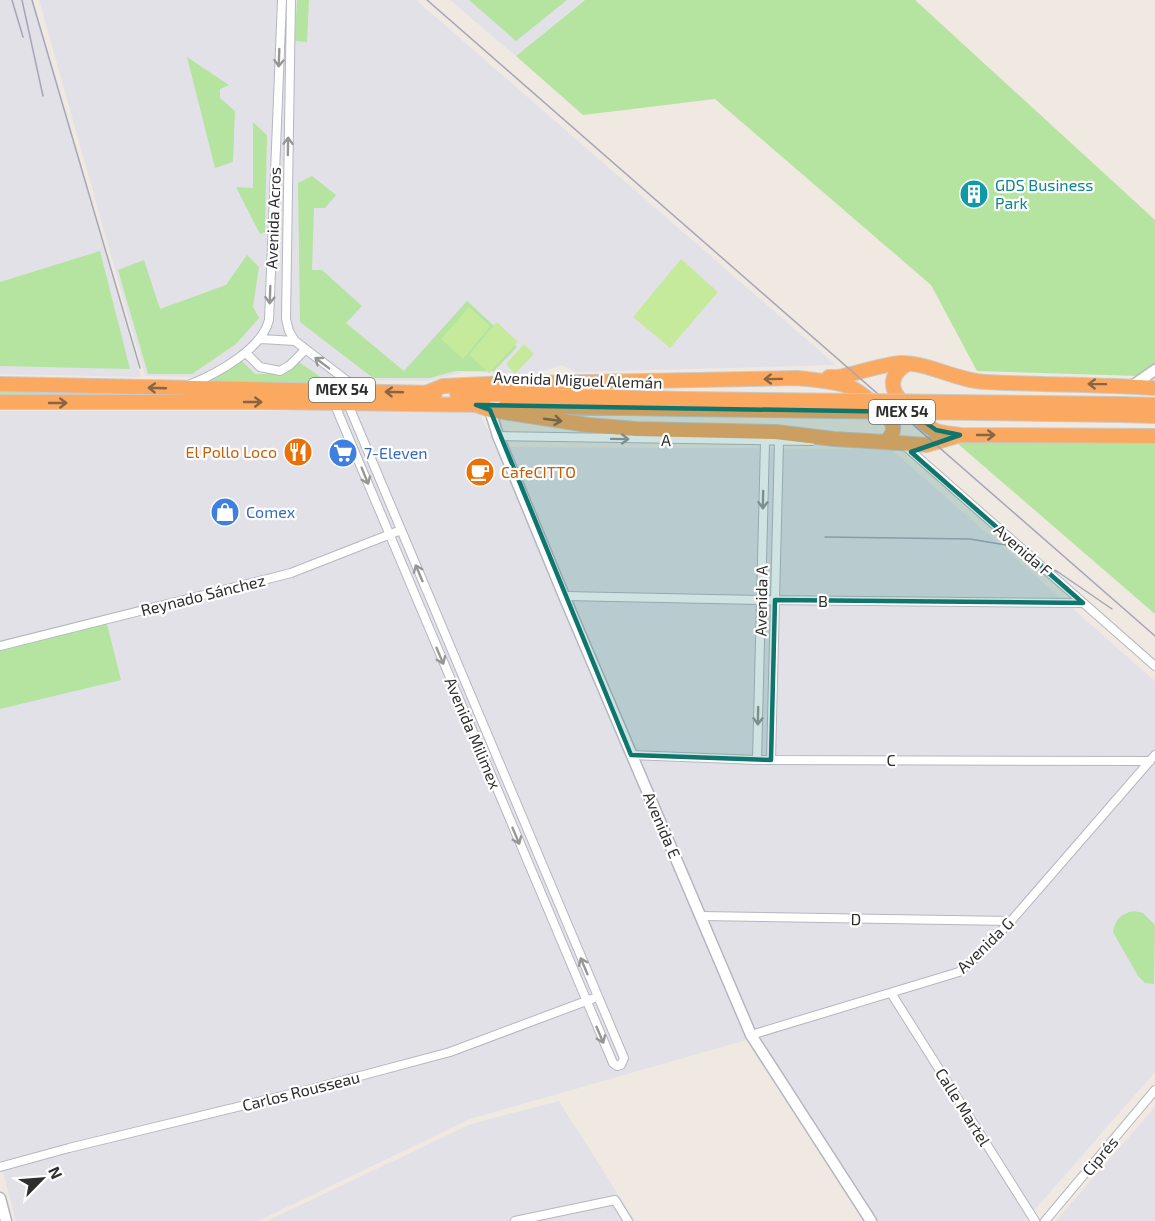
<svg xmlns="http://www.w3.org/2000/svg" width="1155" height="1221" font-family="'Exo 2',sans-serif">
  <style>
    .industrial { fill: #e3e1e8 }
    .green { fill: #b5e3a0 }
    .pitch { fill: #c6ea9c }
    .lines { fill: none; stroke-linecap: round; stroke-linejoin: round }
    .street-casing { stroke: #b4b7c1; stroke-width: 10 }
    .secondary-casing { stroke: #b4b7c1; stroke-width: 13 }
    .highway-casing { stroke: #c9c9c9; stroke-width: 16 }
    .street { stroke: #fff; stroke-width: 8 }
    .secondary { stroke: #fff; stroke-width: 10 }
    .highway { stroke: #fba860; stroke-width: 14 }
    .rail { stroke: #a4a6b7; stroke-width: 1.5 }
    .highway-bridge-casing { stroke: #c9c9c9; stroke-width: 16; stroke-linecap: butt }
    .highway-bridge { stroke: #fba860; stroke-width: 14 }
    .oneway { stroke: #969696 }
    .oneway2 { stroke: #8a6544 }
    .marked { fill: #0f766e; fill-opacity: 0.2; stroke: #0f766e; stroke-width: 4.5; stroke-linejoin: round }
    .labels { text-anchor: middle; stroke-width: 4.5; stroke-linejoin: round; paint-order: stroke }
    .shield { fill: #fff; stroke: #6d6d6d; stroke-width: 1.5 }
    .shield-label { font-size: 15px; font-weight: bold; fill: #2e2e2e }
    .culture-label { font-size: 16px; fill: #0d838f; stroke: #fff; text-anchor: start }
    .street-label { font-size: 16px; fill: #2e2e2e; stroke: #fff }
    .food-label { font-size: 16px; fill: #c56008; stroke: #fff; text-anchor: end }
    .shop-label { font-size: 16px; fill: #366cbe; stroke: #fff; text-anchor: start }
  </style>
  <rect width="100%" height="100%" fill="#efe9e1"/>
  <path class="industrial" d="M0 0H32L141 377 0 374Z
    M39 0H416L836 365 577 372 561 365 536 374 463 372 428 381 145 376Z
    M450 0H584L516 56Z
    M0 411H478L491 435 750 1039 470 1119 258 1221H16L0 1161Z
    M507 447 891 449 1155 681V1072L1025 1221H877L750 1021Z
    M559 1101 635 1221H267L471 1124Z
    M1155 1107V1221H1056L1087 1185Z"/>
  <path class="green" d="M297 0H309L307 42 295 41Z
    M469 0H567L516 41Z
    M585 0H915L1155 220V364L1139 376 977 371 931 285 715 99 583 115 516 56Z
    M187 57 229 85 220 89V98L235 111 233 162 215 168Z
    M253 122 267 135 265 232 260 234 236 187 253 188Z
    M312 176 336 195 325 208H314L312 270H322L362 306 346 323 404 371 467 301 517 347 494 371H455L430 378H373L300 322 298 183Z
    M100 251 130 369 0 366V282Z
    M247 255 259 267 253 307 259 318 236 344 192 374H148L118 270 144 260 160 309 226 285Z
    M241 360 255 374H284L299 362 332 385 202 384Z
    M0 388 106 390 174 396 0 399Z
    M1155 439V614L957 443Z
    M107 624 121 680 0 709V650Z
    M1134 911 1143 913 1155 925 1154 984 1145 983 1138 976 1113 932C1115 920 1121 913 1134 911Z"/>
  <path class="pitch" d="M681 259 718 292 670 348 633 317Z
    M469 307 490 326 463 359 441 339Z
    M497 322 518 342 489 373 469 355Z
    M524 344 534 354 515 374 506 364Z"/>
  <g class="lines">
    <g class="street-casing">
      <path id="street" d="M291 0 286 319 289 331 295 341 359 390
        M261 339 295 341
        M246 353 260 367 280 371 290 365 305 350
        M191 384C218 373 262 349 269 320L282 0
        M334 403 613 1063 617 1066 621 1065 624 1058 348 404
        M498 436 812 441
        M904 445 1155 666
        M564 596 761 600 1083 603
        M0 646 291 573 401 530
        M631 755 757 760 1150 761
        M757 760 765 442
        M771 760 779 442
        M701 916 1011 921
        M891 993 1035 1221
        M751 1035 959 972 973 960 1011 921 1155 755
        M0 1167 69 1148 315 1088 450 1052 597 997
        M515 1221 615 1200 628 1221
        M1045 1221 1155 1090"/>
    </g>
    <g class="secondary-casing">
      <path id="secondary" d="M1132 386 1155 370
        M490 410 498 436 564 596 751 1035 871 1221
        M0 1198 6 1221"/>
    </g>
    <g class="highway-casing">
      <path id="highway" d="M907 364C881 380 896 398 913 414 920 420 928 427 936 431 944 433 952 434 960 435L1155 436
        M829 377H839C857 373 884 364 901 363 930 363 957 381 986 382 1042 385 1099 384 1155 388
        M0 384 435 393
        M426 393 443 386 488 384 797 378C814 380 832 381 848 386 859 390 890 415 893 426 894 433 890 438 885 442L834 439 776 432 636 429 588 425 490 410 476 405
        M457 393 683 399
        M0 402H262L484 405
        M1120 404 1155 405
        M506 406 683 409
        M1121 415 1155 416
        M885 442 926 445 957 436"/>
    </g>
    <use href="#street" class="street"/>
    <use href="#secondary" class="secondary"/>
    <use href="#highway" class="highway"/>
    <path class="rail" d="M12 0 23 37
      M22 0 43 96
      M32 0 140 368
      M427 0 1155 636
      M825 537 970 539 1006 545 1058 572 1112 609"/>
    <g class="highway-bridge-casing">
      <path id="highway-bridge" d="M683 399 1120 404
        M683 409 1121 415"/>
    </g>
    <use href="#highway-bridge" class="highway-bridge"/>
  </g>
  <defs><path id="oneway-shaft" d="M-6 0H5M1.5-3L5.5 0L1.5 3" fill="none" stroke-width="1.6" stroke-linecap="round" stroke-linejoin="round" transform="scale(1.5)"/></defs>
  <g class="oneway">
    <use href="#oneway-shaft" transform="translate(279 58) rotate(92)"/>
    <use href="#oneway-shaft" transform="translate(288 146) rotate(-89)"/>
    <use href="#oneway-shaft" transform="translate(270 295) rotate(92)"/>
    <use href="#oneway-shaft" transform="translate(322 363) rotate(-143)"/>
    <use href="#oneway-shaft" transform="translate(620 439) rotate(1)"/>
    <use href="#oneway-shaft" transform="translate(365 476) rotate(68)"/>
    <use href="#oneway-shaft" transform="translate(763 500) rotate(91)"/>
    <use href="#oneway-shaft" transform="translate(419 573) rotate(-113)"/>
    <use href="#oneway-shaft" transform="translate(440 656) rotate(67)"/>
    <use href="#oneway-shaft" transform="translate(758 716) rotate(91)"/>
    <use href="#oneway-shaft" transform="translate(516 836) rotate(67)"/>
    <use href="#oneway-shaft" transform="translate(584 966) rotate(-113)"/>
    <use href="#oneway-shaft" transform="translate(600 1035) rotate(67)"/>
  </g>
  <g class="oneway2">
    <use href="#oneway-shaft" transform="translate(773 379) rotate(179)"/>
    <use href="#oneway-shaft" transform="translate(1097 384) rotate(-179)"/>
    <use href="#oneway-shaft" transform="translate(157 388) rotate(-178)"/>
    <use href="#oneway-shaft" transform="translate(394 392) rotate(-178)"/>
    <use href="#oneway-shaft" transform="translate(253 402)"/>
    <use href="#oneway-shaft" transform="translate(58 403)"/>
    <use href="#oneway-shaft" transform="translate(553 420) rotate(8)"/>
    <use href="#oneway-shaft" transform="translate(986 435)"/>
  </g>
  <path class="marked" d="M476 405 911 412 936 430 960 435 911 452 1083 603 775 600 771 760 631 755 490 410Z"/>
  <defs>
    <g id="building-disc" transform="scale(1.5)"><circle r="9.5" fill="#0f9aa8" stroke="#fff"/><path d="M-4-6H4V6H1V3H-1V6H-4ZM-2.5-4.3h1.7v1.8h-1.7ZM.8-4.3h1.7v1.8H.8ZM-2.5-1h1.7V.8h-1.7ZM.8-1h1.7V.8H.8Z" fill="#fff"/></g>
    <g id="restaurant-disc" transform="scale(1.5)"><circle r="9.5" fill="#e8710a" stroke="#fff"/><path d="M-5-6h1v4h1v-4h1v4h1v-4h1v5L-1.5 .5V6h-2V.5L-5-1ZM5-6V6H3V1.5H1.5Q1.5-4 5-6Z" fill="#fff"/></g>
    <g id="supermarket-disc" transform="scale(1.5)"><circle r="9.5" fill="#3f7fe0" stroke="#fff"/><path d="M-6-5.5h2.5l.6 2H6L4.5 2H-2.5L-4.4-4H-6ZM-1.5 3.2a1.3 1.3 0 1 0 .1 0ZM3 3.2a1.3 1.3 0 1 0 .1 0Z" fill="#fff"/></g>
    <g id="cafe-disc" transform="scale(1.5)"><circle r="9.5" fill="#e8710a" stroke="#fff"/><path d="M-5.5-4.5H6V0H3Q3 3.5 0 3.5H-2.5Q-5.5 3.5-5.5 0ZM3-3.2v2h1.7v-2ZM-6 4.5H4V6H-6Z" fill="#fff"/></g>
    <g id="shop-disc" transform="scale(1.5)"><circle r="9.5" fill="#3f7fe0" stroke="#fff"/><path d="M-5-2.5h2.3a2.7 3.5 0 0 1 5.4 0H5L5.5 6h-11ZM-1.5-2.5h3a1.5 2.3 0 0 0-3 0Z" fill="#fff"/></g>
  </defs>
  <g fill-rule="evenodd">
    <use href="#building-disc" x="974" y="194"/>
    <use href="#restaurant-disc" x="298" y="452"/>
    <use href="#supermarket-disc" x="343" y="453"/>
    <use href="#cafe-disc" x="480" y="472"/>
    <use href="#shop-disc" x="225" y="512"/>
  </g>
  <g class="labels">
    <g class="shield">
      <rect x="309" y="378" width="66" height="24" rx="4.5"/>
      <rect x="869" y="400" width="66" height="24" rx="4.5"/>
    </g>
    <g class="shield-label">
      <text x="342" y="395">MEX 54</text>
      <text x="902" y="417">MEX 54</text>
    </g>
    <g class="culture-label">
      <text x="995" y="191">GDS Business<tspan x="995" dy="18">Park</tspan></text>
    </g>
    <g class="street-label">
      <text transform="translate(273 218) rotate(-88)" y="6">Avenida Acros</text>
      <text transform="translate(578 380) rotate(2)" y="6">Avenida Miguel Alemán</text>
      <text transform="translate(666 440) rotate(1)" y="6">A</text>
      <text transform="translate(1023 550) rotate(41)" y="6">Avenida F</text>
      <text transform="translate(203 595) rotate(-14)" y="6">Reynado Sánchez</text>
      <text transform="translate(761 601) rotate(-89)" y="6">Avenida A</text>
      <text x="823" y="607">B</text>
      <text transform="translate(473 733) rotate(67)" y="6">Avenida Milimex</text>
      <text x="891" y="766">C</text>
      <text transform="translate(662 825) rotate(67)" y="6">Avenida E</text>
      <text transform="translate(856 919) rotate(1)" y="6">D</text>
      <text transform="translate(985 945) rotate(-44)" y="6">Avenida G</text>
      <text transform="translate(301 1091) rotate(-14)" y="6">Carlos Rousseau</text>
      <text transform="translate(963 1107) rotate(58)" y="6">Calle Martel</text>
      <text transform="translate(1100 1156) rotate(-50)" y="6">Ciprés</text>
    </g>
    <g class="food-label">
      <text x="277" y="458">El Pollo Loco</text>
      <text x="501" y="478" text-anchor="start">CafeCITTO</text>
    </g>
    <g class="shop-label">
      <text x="364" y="459">7-Eleven</text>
      <text x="246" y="518">Comex</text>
    </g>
  </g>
  <g transform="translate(42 1179) rotate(65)" stroke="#ffffff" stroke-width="4.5" paint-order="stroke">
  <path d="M0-4.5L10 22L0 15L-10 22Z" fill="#2e2e2e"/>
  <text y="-9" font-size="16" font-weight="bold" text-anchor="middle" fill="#2e2e2e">N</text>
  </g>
</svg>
